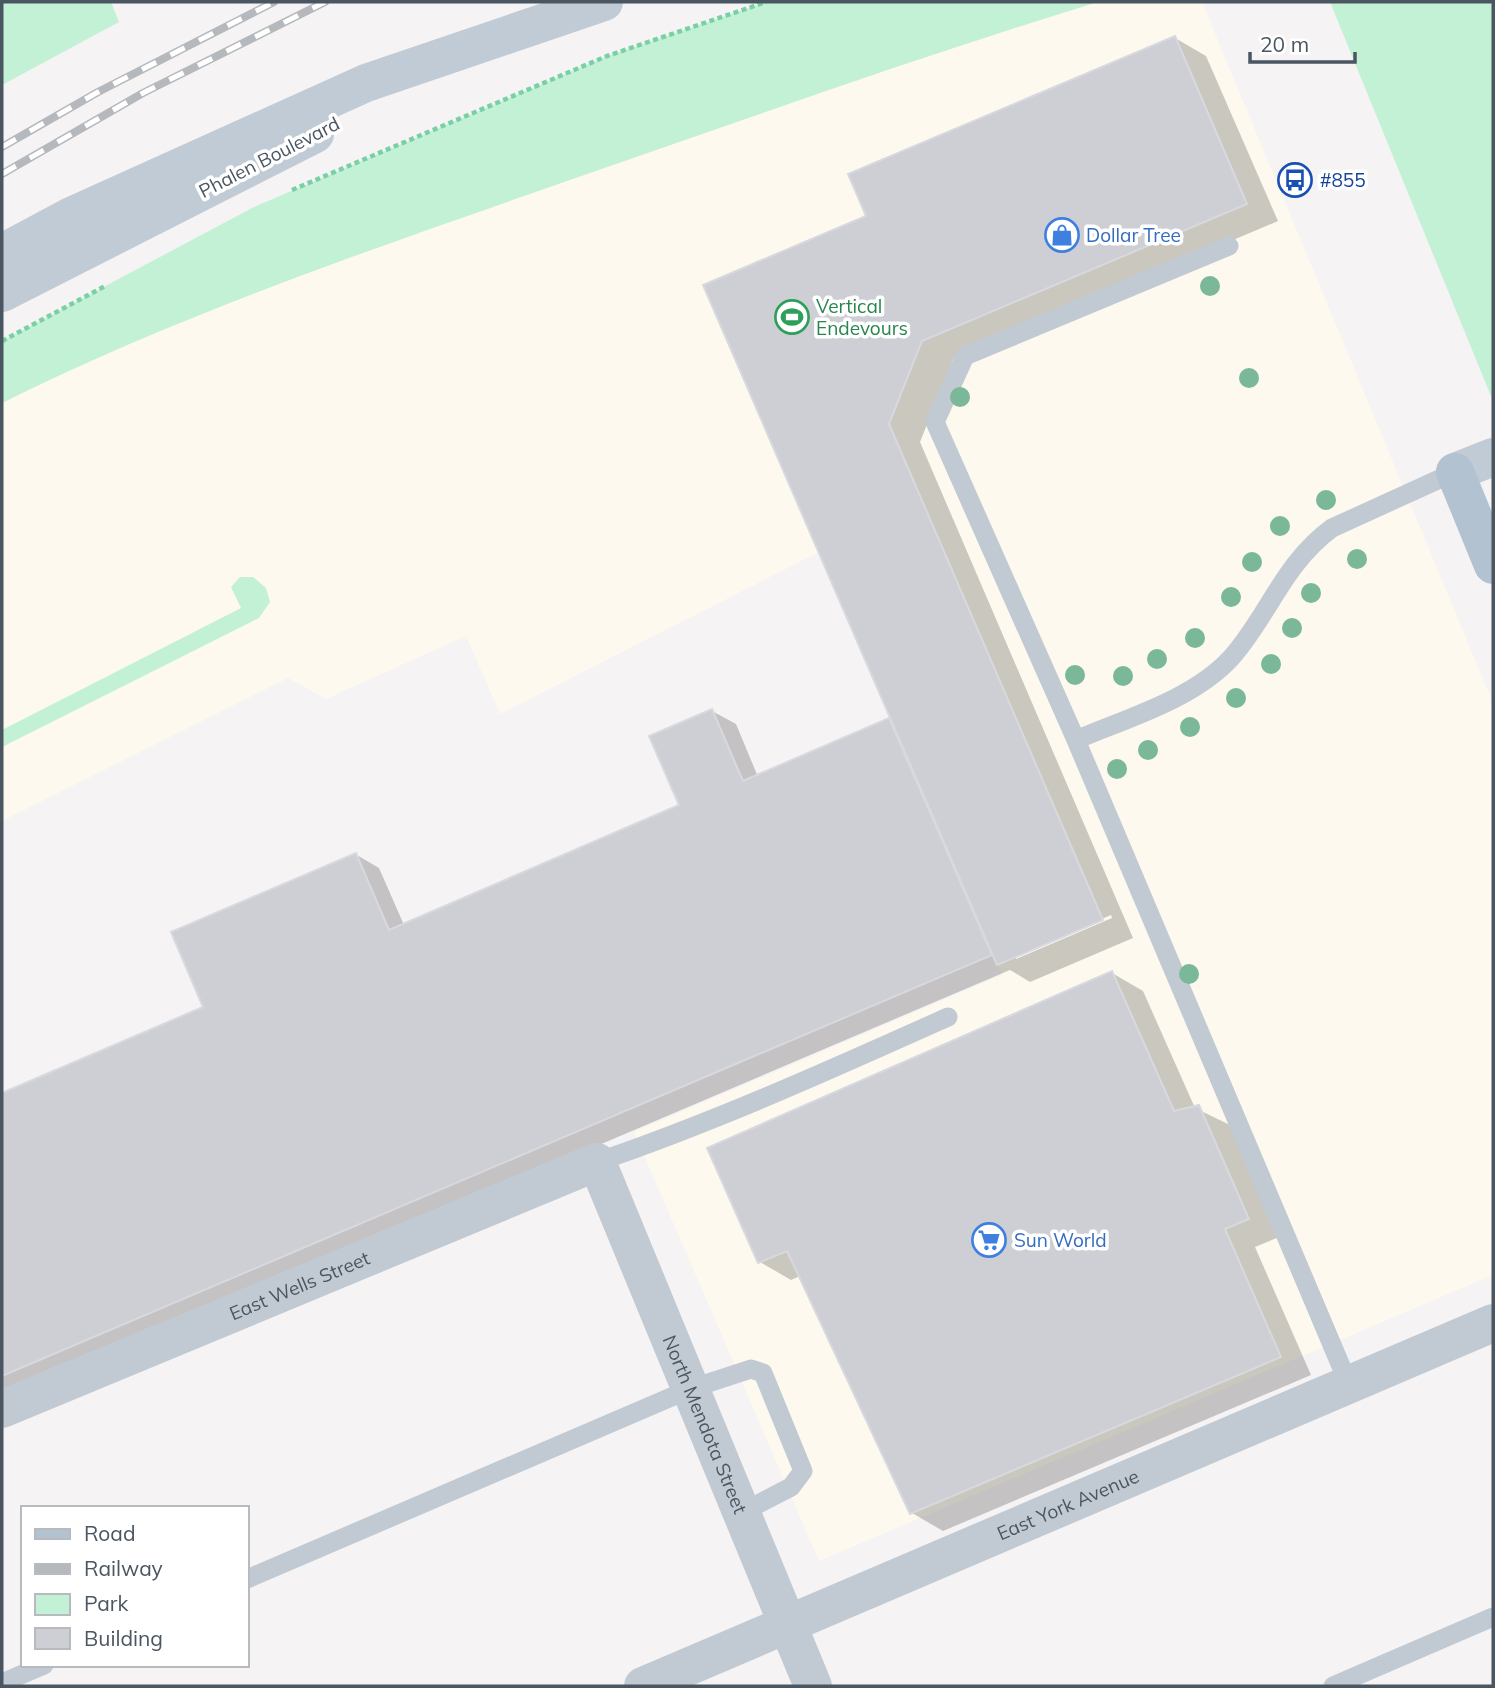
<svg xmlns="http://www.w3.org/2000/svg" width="1495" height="1688" font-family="Mulish,sans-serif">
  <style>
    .commercial { fill: #fdf9ef }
    .green { fill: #c3f1d5 }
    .shadow { fill: #0003; fill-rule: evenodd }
    .building { fill: #cdcfd5; stroke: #d7d9de; stroke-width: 2 }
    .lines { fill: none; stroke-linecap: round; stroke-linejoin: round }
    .path { stroke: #7ad0a6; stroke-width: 4.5; stroke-dasharray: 5 3.5; stroke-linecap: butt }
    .service { stroke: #c1cad2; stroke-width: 19 }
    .minor { stroke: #c1cad2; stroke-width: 38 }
    .secondary { stroke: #c1cbd6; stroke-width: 38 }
    .primary { stroke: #b3c2d1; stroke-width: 38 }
    .rail-casing { stroke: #b5b8bd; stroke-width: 8 }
    .rail { stroke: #fff; stroke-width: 5; stroke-dasharray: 16; stroke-linecap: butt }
    .tree { fill: #7bb799 }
    .labels { text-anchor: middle; stroke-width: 7; stroke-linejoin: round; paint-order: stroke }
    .street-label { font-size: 19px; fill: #4a5661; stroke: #fff }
    .transit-label { font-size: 19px; fill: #164399; stroke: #fff; text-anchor: start }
    .shop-label { font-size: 19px; fill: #366cbe; stroke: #fff; text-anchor: start }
    .leisure-label { font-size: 19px; fill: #27864d; stroke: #fff; text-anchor: start }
  </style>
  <rect width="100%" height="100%" fill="#f5f3f3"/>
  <path class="commercial" d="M1098 2H1202L1493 703V1275L819 1561 634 1132 1002 975 819 552 500 714 466 636 326 699 288 678 2 821V403L95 357 323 266 970 41Z"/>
  <path class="green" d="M2 2H111L119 22 2 85Z
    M766 2H1098C918 57 741 121 564 182 373 249 183 313 2 403V341L254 207 607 56Z
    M1330 2H1493V401Z
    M240 577H253L266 588 270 602 259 618 2 747V730L241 608 231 587Z"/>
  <path class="shadow" d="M1175 38 1206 56 1278 221 953 359 920 442 1133 938 1030 982 1010 970 2 1399V1095L205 1008 355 854 379 868 404 925 681 806 712 711 736 724 758 777 888 720 894 723 869 217ZM1111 915 1112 918 1016 959V955Z
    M1112 973 1143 991 1195 1108 1230 1125 1279 1237 1255 1247 1311 1375 943 1531 912 1513 800 1276 791 1280 760 1262Z"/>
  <path class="building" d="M1175 36 1247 204 922 341 889 424 1103 920 997 965 703 285 866 216 848 174Z
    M712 709 743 781 889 718 992 955 2 1376V1093L203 1007 171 932 356 853 389 930 679 805 649 736Z
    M1112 971 1174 1111 1199 1105 1249 1219 1225 1229 1281 1357 910 1514 787 1251 758 1263 707 1148Z"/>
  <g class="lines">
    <path class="path" d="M292 190 607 56 766 2
      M2 341 107 285"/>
    <path class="service" d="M1229 246 965 356 935 422 1076 740 1349 1385
      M1076 740C1127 718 1192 700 1231 658 1269 615 1283 564 1332 528L1455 472
      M597 1162C717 1121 832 1069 948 1017
      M247 1579 690 1389 751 1369 763 1373 803 1471 791 1487 741 1513
      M2 1683 44 1665
      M1333 1686 1493 1617"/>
    <g class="minor">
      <path id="s1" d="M2 1409 597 1162 813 1686"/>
      <path id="s2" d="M643 1686 1493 1323"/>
    </g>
    <path class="secondary" d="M2 253 71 216 366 83 604 2
      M2 293 315 134
      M1455 472 1493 457"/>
    <path class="primary" d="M1455 472 1493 565"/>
    <g class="rail-casing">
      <path id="rail" d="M2 147 98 92 274 2
        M2 174 143 93 325 2"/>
    </g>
    <use href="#rail" class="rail"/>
  </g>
  <g class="tree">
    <circle cx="1210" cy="286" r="10"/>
    <circle cx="1249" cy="378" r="10"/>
    <circle cx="960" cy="397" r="10"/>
    <circle cx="1326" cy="500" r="10"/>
    <circle cx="1280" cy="526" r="10"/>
    <circle cx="1357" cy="559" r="10"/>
    <circle cx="1252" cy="562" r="10"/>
    <circle cx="1311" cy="593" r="10"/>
    <circle cx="1231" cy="597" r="10"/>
    <circle cx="1292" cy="628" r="10"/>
    <circle cx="1195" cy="638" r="10"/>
    <circle cx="1157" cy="659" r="10"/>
    <circle cx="1271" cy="664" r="10"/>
    <circle cx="1075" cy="675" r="10"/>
    <circle cx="1123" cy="676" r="10"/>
    <circle cx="1236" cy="698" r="10"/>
    <circle cx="1190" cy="727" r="10"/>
    <circle cx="1148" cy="750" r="10"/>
    <circle cx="1117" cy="769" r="10"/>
    <circle cx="1189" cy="974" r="10"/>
  </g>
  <defs>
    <g id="bus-ring" transform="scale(1.75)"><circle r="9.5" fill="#fff" stroke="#1a4fb4" stroke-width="1.5"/><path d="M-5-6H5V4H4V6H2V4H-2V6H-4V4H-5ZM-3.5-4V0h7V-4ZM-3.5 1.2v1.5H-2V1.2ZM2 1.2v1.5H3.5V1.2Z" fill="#1a4fb4"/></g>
    <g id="shop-ring" transform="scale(1.75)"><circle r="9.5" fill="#fff" stroke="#3f7fe0" stroke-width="1.5"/><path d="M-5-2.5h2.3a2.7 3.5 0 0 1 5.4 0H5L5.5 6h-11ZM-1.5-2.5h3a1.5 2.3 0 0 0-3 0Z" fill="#3f7fe0"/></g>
    <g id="stadium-ring" transform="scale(1.75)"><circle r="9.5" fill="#fff" stroke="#2e9e5b" stroke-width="1.5"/><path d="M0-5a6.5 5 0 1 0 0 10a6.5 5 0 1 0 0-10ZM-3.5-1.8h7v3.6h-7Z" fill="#2e9e5b"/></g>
    <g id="supermarket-ring" transform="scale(1.75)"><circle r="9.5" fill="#fff" stroke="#3f7fe0" stroke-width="1.5"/><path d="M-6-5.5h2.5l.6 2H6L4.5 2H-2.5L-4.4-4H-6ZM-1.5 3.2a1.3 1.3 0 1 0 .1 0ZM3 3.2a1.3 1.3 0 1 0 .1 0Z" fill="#3f7fe0"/></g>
  </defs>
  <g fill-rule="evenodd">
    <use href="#bus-ring" x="1295" y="180"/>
    <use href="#shop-ring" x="1062" y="235"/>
    <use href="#stadium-ring" x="792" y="317"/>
    <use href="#supermarket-ring" x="989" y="1240"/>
  </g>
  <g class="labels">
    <g class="street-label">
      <text transform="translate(269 157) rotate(-27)" y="7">Phalen Boulevard</text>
      <text dy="7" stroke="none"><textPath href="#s1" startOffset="322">East Wells Street</textPath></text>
      <text dy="7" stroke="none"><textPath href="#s1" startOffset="928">North Mendota Street</textPath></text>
      <text dy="7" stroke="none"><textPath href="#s2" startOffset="462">East York Avenue</textPath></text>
    </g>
    <g class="transit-label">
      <text x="1320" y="187">#855</text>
    </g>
    <g class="shop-label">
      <text x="1086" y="242">Dollar Tree</text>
      <text x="1014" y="1247">Sun World</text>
    </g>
    <g class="leisure-label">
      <text x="816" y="313">Vertical<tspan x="816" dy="22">Endevours</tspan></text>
    </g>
  </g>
  <rect width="1495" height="1688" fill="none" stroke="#4a5661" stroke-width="7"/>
  <rect x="21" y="1506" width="228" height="161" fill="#ffffff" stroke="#b7bbc0" stroke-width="2"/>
  <rect x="35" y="1529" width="35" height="10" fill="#b3c2d1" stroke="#b7bbc0" stroke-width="2"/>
  <text x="84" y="1541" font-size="21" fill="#4a5661">Road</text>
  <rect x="35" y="1564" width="35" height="10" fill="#b5b8bd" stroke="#b7bbc0" stroke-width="2"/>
  <text x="84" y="1576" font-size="21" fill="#4a5661">Railway</text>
  <rect x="35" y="1594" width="35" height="21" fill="#c3f1d5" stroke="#b7bbc0" stroke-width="2"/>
  <text x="84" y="1611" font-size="21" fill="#4a5661">Park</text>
  <rect x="35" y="1628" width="35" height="21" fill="#cdcfd5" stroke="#b7bbc0" stroke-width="2"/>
  <text x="84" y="1646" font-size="21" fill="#4a5661">Building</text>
  <path d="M1250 52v10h105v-10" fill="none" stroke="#4a5661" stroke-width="3.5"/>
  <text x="1260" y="52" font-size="21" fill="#4a5661" stroke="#ffffff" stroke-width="5" paint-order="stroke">20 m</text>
</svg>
